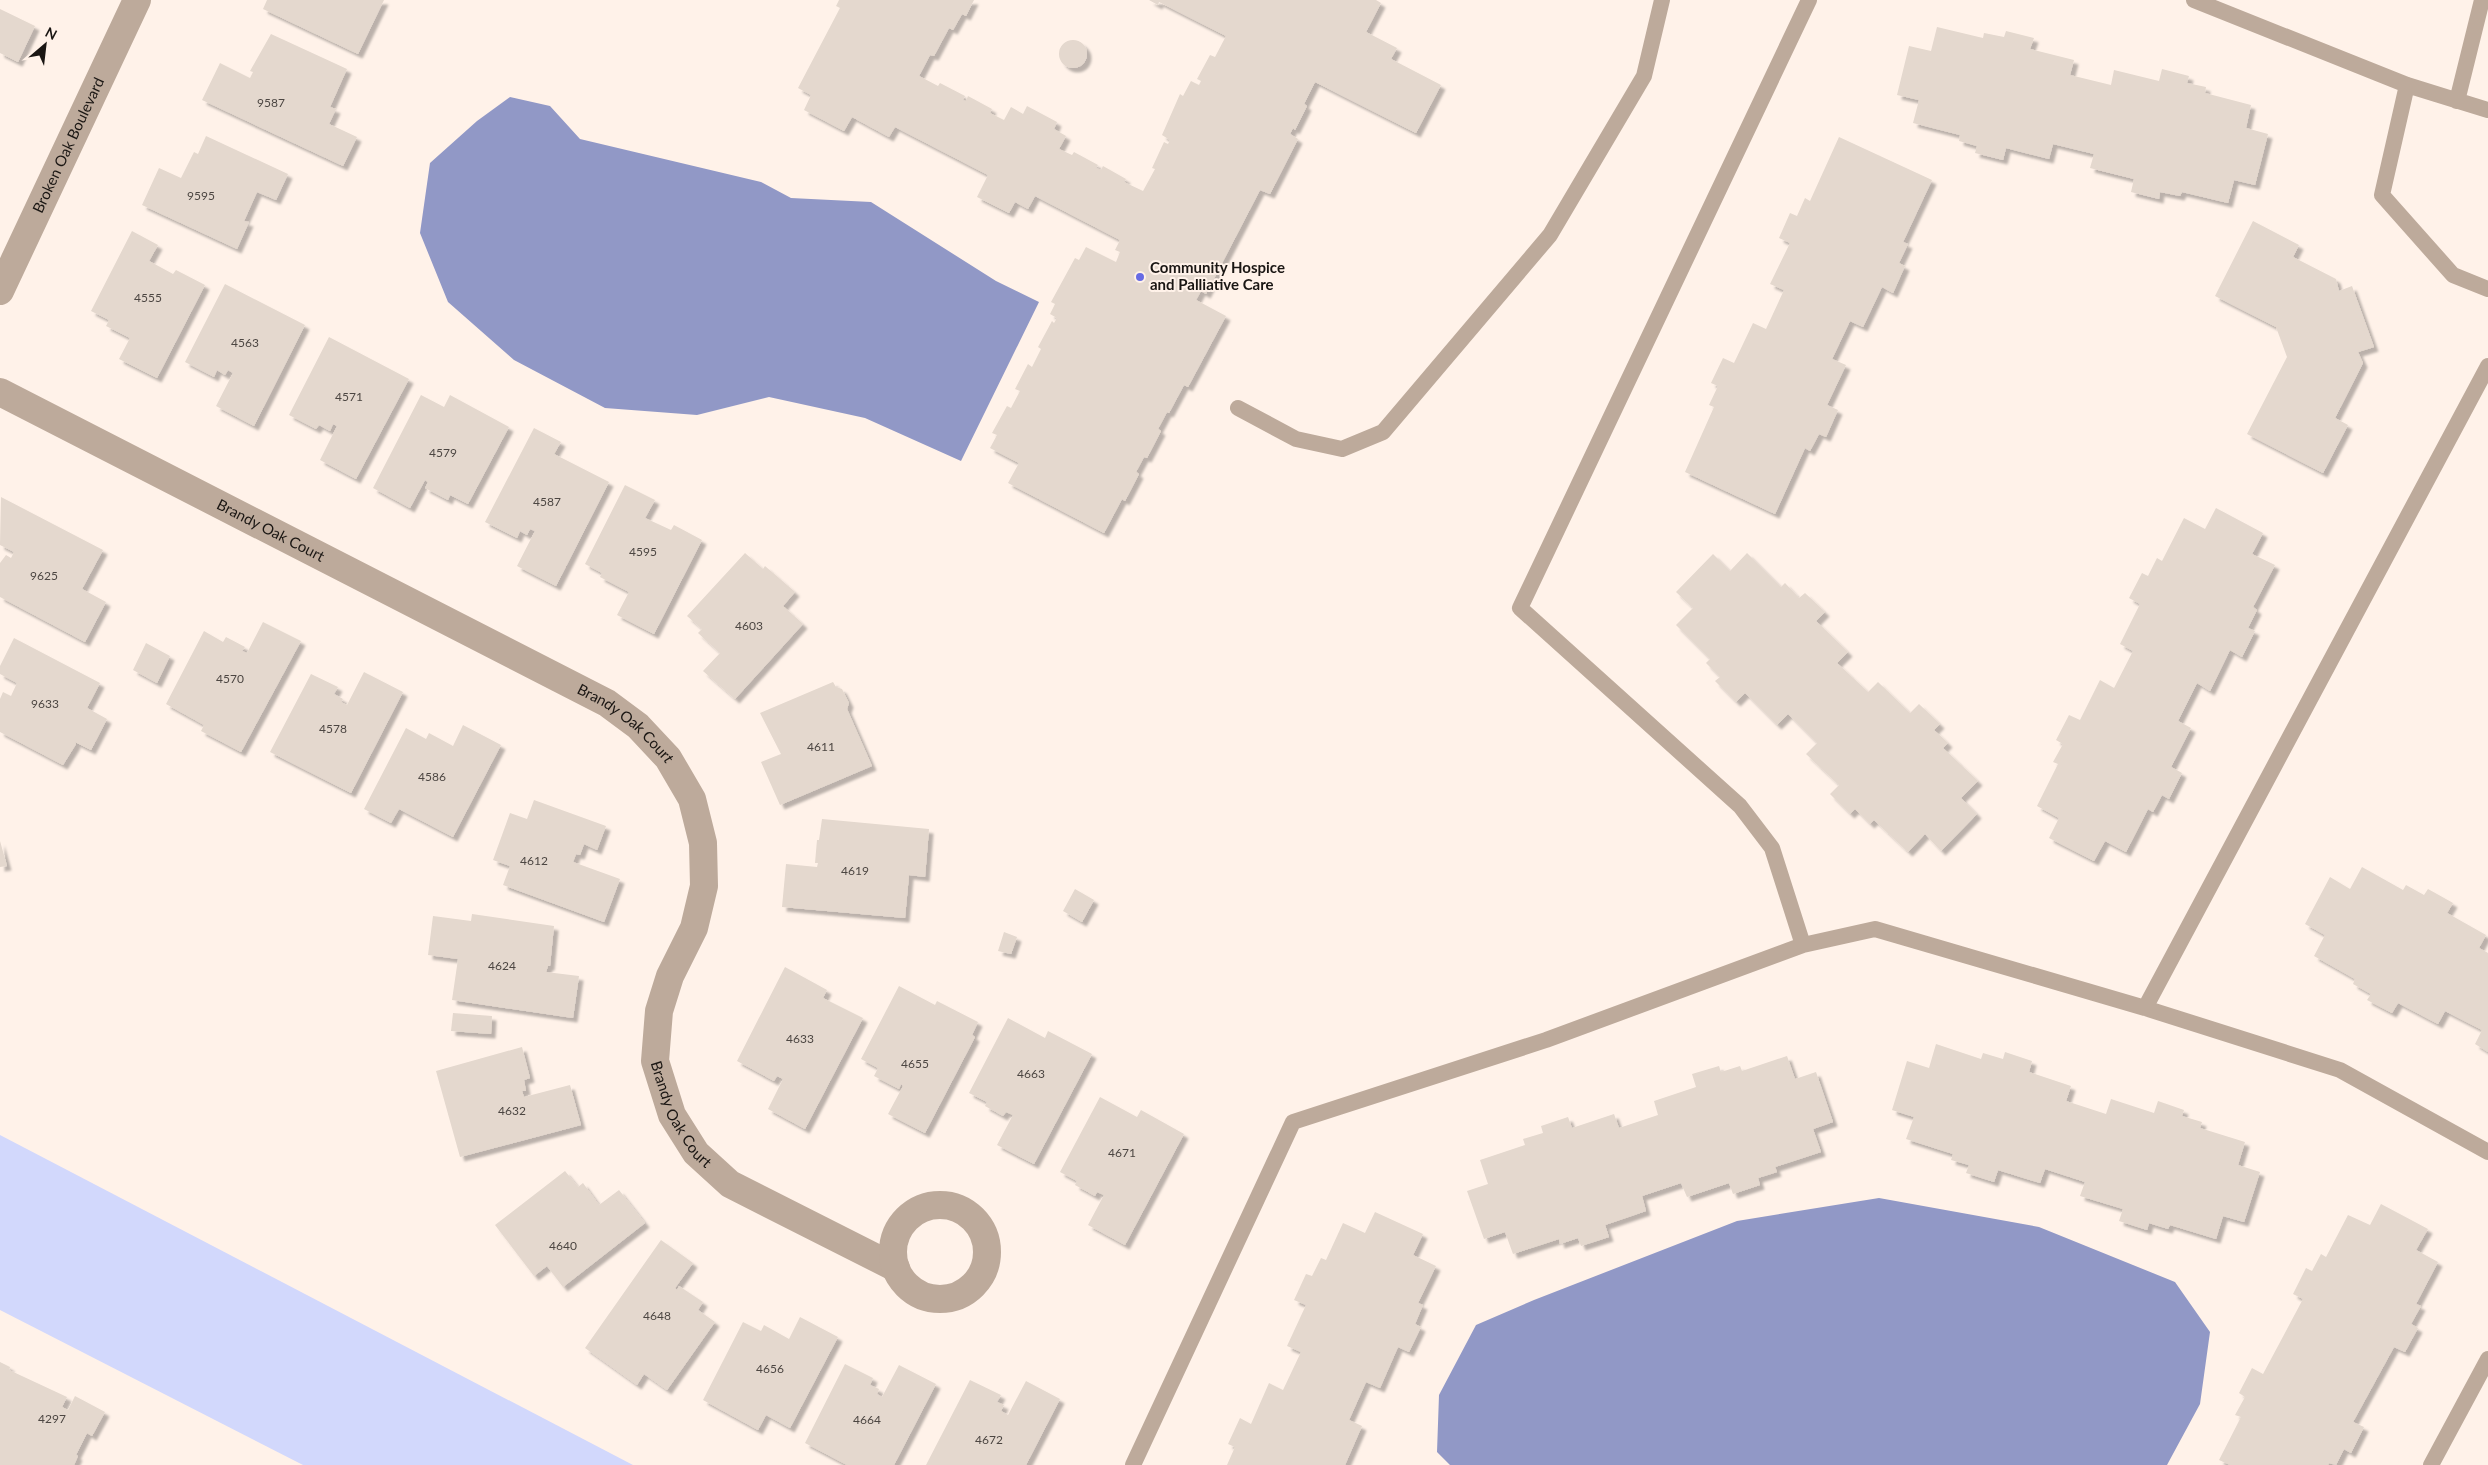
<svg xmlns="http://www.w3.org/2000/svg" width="2488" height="1465" font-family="Lato,sans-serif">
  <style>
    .green { fill: #d2d8fc }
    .water { fill: #9198c6 }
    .building { fill: #e4d8ce; filter: url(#shadow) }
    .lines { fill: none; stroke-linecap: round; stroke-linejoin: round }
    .service { stroke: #bdaa9b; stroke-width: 16 }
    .minor { stroke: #bdaa9b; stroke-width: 28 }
    .poi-dot { fill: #676be4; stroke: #fff2e9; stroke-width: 2 }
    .labels { text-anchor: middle; stroke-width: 4; stroke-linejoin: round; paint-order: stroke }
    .number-label { font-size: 12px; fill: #4c4642 }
    .street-label { font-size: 15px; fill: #1a1613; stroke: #fff2e9 }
    .poi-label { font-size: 15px; font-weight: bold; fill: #1a1613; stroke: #fff2e9; text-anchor: start }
  </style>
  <defs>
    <filter id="shadow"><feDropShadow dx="4.5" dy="4.5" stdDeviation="1" flood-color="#0004"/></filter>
  </defs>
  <rect width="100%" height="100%" fill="#fff2e9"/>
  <path class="green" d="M0 1135 633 1465H303L0 1310Z"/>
  <path class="water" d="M510 97 550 106 580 139 761 182 791 198 871 202 996 281 1039 302 961 461 865 418 769 397 697 415 605 408 514 360 448 302 420 233 430 163 477 121Z
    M1879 1198 2039 1227 2175 1282 2210 1332 2200 1404 2167 1465H1450L1437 1452 1439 1395 1476 1325 1534 1300 1737 1221Z"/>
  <path class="building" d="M267 0H384L358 54 263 9Z
    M839 0H974L966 16 962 14 953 30 949 28 934 56 930 55 919 76 938 86 940 83 965 96 963 100 966 101 968 96 992 109 990 113 1004 120 1011 107 1023 114 1027 106 1057 122 1054 129 1066 136 1059 149 1072 155 1074 152 1098 165 1096 168 1101 170 1103 166 1126 179 1124 182 1143 191 1155 169 1152 168 1164 142 1168 144 1170 140 1162 135 1180 94 1183 96 1191 81 1199 85 1201 81 1197 79 1210 55 1215 57 1226 36 1159 2 1158 5 1149 0H1376L1381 3 1366 32 1397 48 1391 59 1441 85 1416 133 1315 82 1304 104 1307 106 1295 130 1293 128 1290 134 1298 139 1270 194 1260 190 1206 294 1201 291 1196 300 1226 316 1188 387 1184 385 1169 413 1167 412 1158 429 1161 431 1147 458 1144 457 1136 472 1139 474 1125 501 1122 499 1104 533 1008 483 1019 463 990 448 997 435 992 433 1007 406 1011 408 1020 391 1015 389 1028 364 1032 367 1041 349 1038 347 1052 321 1054 323 1057 318 1050 314 1055 304 1051 302 1075 258 1079 260 1086 247 1116 262 1120 252 1115 250 1120 240 1035 196 1028 209 1015 202 1009 213 977 197 988 175 895 127 889 137 852 117 844 131 804 110 811 95 798 88 840 8 836 6Z
    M0 9 35 26 18 62 0 53Z
    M1937 27 1983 38 1984 33 2004 37 2006 31 2034 38 2030 49 2074 60 2070 75 2111 85 2114 70 2159 81 2162 69 2189 76 2187 83 2206 87 2205 93 2251 105 2246 128 2268 134 2255 185 2234 180 2228 203 2182 192 2180 196 2160 192 2159 199 2131 192 2134 179 2090 168 2094 154 2053 144 2049 159 2006 148 2003 160 1975 153 1977 146 1959 141 1960 135 1913 123 1919 100 1897 95 1909 46 1931 51Z
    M271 34 347 69 330 107 336 109 329 124 357 137 343 166 202 100 220 63 250 78 253 72 250 71Z
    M1059 54a14 14 0 1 1 28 0a14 14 0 1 1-28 0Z
    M206 136 288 174 276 200 257 192 244 221 249 222 237 249 142 205 159 168 181 178 194 152 198 154Z
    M1839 137 1932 180 1903 242 1908 244 1899 263 1905 266 1893 293 1882 287 1863 327 1850 321 1832 359 1846 365 1827 405 1838 410 1826 437 1819 434 1810 451 1805 448 1775 514 1685 472 1714 407 1709 405 1718 386 1711 383 1723 358 1734 363 1753 323 1766 329 1784 290 1770 284 1790 243 1779 238 1790 213 1797 216 1805 198 1810 201Z
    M2253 221 2299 245 2293 257 2336 279 2339 291 2352 286 2374 347 2358 352 2363 363 2335 418 2348 425 2323 473 2247 434 2287 357 2276 327 2215 296Z
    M132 231 158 245 149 261 173 274 176 270 205 285 157 378 119 359 130 338 106 326 109 320 91 311Z
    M225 284 305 325 254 426 216 406 233 373 228 370 225 375 217 370 214 377 185 362Z
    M329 337 409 379 356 479 320 460 337 426 333 424 330 431 319 425 316 429 289 415Z
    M421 395 444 407 450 395 509 427 468 504 450 495 448 500 425 488 428 482 425 480 410 508 373 488Z
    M534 428 561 442 554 454 609 482 556 586 517 566 535 531 530 529 527 535 520 531 517 538 485 522Z
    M625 485 655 500 645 518 671 530 674 525 702 540 654 634 617 615 629 592 600 577 602 573 585 564Z
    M1 497 103 550 82 589 106 602 85 642 0 597V563L6 555 11 558 14 552 0 545Z
    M2216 508 2263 533 2252 554 2275 565 2253 607 2257 610 2248 628 2255 631 2242 657 2230 650 2210 691 2197 683 2178 721 2191 728 2171 767 2182 773 2169 799 2162 795 2153 812 2148 809 2126 852 2105 841 2094 861 2049 838 2059 818 2037 806 2058 764 2053 762 2063 744 2056 740 2069 715 2080 720 2100 680 2114 688 2133 651 2120 644 2140 604 2129 598 2142 573 2148 576 2157 558 2162 561 2184 518 2205 529Z
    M745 553 763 569 765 566 795 592 783 606 803 624 735 699 703 671 720 653 698 633 702 629 687 616Z
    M1747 553 1781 587 1785 583 1799 598 1805 593 1825 612 1816 621 1848 652 1837 663 1868 692 1878 682 1910 713 1919 704 1940 724 1934 730 1948 743 1943 748 1978 781 1961 798 1977 814 1941 851 1925 834 1908 852 1874 820 1870 824 1855 809 1850 814 1830 794 1839 785 1806 754 1817 743 1788 714 1777 725 1745 693 1736 702 1715 681 1720 677 1706 663 1710 659 1676 625 1693 608 1676 592 1713 554 1730 571Z
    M263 622 301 641 241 752 201 731 204 725 166 704 204 631 223 642 226 637 245 647 242 651 247 653Z
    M14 638 100 683 87 708 107 719 91 750 75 742 76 744 63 765 0 732V699L3 692 11 696 17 683 0 674V666Z
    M146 643 170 656 157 683 133 670Z
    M364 672 403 692 351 793 270 752 311 674 338 687 334 694 343 699 341 702 347 705Z
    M833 682 836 687 842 689 849 703 847 709 872 766 780 805 761 762 781 754 760 713Z
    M463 725 501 745 453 837 399 809 391 823 364 809 406 728 426 739 429 733 453 746Z
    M534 800 606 826 597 850 584 844 580 855 576 854 573 862 620 879 604 922 503 885 510 866 493 860 510 813 527 819Z
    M822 819 929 829 925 877 909 875 905 918 782 907 786 864 817 867 818 863H815L817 840H819Z
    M0 841 7 866 0 867Z
    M2362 867 2403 890 2406 885 2424 895 2428 889 2453 903 2447 913 2486 935 2479 948 2488 953V1052L2475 1044 2482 1030 2445 1011 2438 1024 2398 1003 2392 1013 2367 1000 2371 994 2353 984 2355 979 2314 956 2325 935 2305 924 2330 877 2350 889Z
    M1075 889 1094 900 1082 922 1063 911Z
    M472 914 554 926 550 966H548L546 972 579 976 573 1018 452 1000 458 959 428 955 433 916 471 921Z
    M1004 932 1017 937 1011 954 998 951Z
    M785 967 827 990 823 998 863 1018 805 1129 768 1109 783 1079 777 1076 774 1081 737 1061Z
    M899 986 935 1005 937 1001 978 1022 972 1035 975 1037 925 1133 888 1114 903 1086 901 1084 899 1089 874 1076 878 1068 861 1059Z
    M453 1013 492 1016 491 1034 451 1031Z
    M1008 1018 1045 1038 1048 1031 1092 1054 1034 1164 997 1145 1013 1115 1006 1112 1003 1116 985 1106 987 1102 969 1093Z
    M1936 1044 1981 1059 1983 1053 2003 1059 2005 1052 2032 1061 2029 1072 2071 1086 2066 1101 2106 1114 2111 1099 2154 1113 2158 1101 2184 1110 2182 1116 2202 1122 2200 1128 2245 1142 2238 1165 2260 1172 2244 1222 2223 1216 2216 1239 2170 1225 2168 1229 2149 1223 2147 1230 2119 1221 2123 1209 2080 1196 2085 1182 2045 1169 2040 1183 1998 1170 1994 1182 1966 1173 1969 1165 1951 1160 1953 1154 1906 1139 1914 1117 1892 1110 1907 1061 1929 1068Z
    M522 1047 530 1078 524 1080 526 1091H522L524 1097 570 1085 581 1125 460 1157 436 1071Z
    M1787 1056 1795 1079 1816 1072 1833 1122 1813 1129 1821 1152 1775 1167 1777 1172 1758 1178 1760 1185 1733 1194 1729 1183 1687 1197 1681 1183 1642 1196 1646 1211 1605 1225 1609 1237 1581 1246 1578 1238 1560 1244 1559 1239 1513 1254 1505 1232 1484 1239 1467 1191 1488 1184 1480 1160 1525 1145 1523 1139 1543 1133 1541 1126 1568 1117 1572 1128 1614 1114 1619 1128 1658 1115 1654 1101 1696 1087 1692 1074 1719 1066 1721 1072 1740 1066 1742 1071Z
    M1100 1097 1137 1117 1141 1110 1184 1134 1125 1245 1088 1225 1104 1195 1097 1192 1095 1196 1075 1185 1077 1181 1060 1172Z
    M565 1171 578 1187 583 1183 599 1205 619 1190 645 1223 563 1287 547 1266 534 1276 495 1225Z
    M2381 1204 2428 1229 2416 1250 2438 1262 2416 1304 2421 1306 2411 1324 2418 1328 2405 1352 2394 1347 2353 1422 2364 1427 2351 1453 2344 1449 2336 1465 2329 1463 2328 1465H2230L2219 1460 2241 1417 2235 1415 2245 1397 2239 1393 2252 1368 2263 1374 2303 1299 2293 1294 2306 1268 2312 1271 2321 1254 2326 1257 2348 1215 2370 1225Z
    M1375 1212 1423 1234 1413 1255 1436 1266 1418 1303 1423 1305 1415 1324 1421 1327 1409 1352 1398 1347 1380 1388 1366 1382 1349 1420 1362 1426 1345 1465H1227L1235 1447 1228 1444 1240 1418 1251 1424 1269 1383 1283 1390 1301 1352 1287 1346 1306 1305 1294 1300 1306 1274 1312 1276 1321 1258 1326 1260 1343 1223 1365 1233Z
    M661 1240 693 1263 675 1288 677 1290 679 1286 703 1302 698 1310 715 1322 667 1390 644 1374 637 1385 585 1348Z
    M800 1317 838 1337 790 1428 766 1415 758 1430 703 1400 743 1322 761 1331 764 1325 789 1339Z
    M0 1362 10 1367 9 1370 67 1397 62 1407 68 1410 75 1396 105 1412 92 1436 87 1433 76 1455 78 1456 74 1465H0Z
    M845 1364 873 1378 870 1385 879 1389 877 1394 882 1397 899 1365 936 1384 894 1465H847L805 1443Z
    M970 1380 1001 1395 997 1402 1004 1405 1001 1411 1008 1415 1026 1381 1060 1399 1026 1465H926Z"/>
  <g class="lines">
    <path class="service" d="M2194 0 2407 85 2488 110
      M2407 85 2382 195 2453 275 2488 289
      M2457 101 2482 0
      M1238 408 1296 439 1342 449 1383 432 1550 235 1644 76 1662 0
      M1803 945 1772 848 1740 806 1520 608 1809 0
      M2145 1008 2488 366
      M1133 1465 1293 1122 1546 1040 1803 945 1875 929 2145 1008 2340 1070 2488 1152
      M2431 1465 2488 1359"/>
    <g class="minor">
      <path id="s1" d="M0 291 137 0"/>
      <path id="s2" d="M0 392 607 703 638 726 668 758 692 799 703 843 704 886 694 928 670 976 659 1011 655 1061 672 1115 696 1153 730 1184 896 1268"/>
      <circle cx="940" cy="1252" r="47"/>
    </g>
  </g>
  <circle class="poi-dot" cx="1140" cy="277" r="5"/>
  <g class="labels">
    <g class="number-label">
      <text x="271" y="107">9587</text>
      <text x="201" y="200">9595</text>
      <text x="148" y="302">4555</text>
      <text x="245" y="347">4563</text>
      <text x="349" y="401">4571</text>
      <text x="443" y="457">4579</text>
      <text x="547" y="506">4587</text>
      <text x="643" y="556">4595</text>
      <text x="44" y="580">9625</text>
      <text x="749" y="630">4603</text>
      <text x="230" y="683">4570</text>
      <text x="45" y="708">9633</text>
      <text x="333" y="733">4578</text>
      <text x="821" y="751">4611</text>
      <text x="432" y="781">4586</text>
      <text x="534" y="865">4612</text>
      <text x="855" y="875">4619</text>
      <text x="502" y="970">4624</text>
      <text x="800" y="1043">4633</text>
      <text x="915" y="1068">4655</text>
      <text x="1031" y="1078">4663</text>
      <text x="512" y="1115">4632</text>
      <text x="1122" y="1157">4671</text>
      <text x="563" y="1250">4640</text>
      <text x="657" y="1320">4648</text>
      <text x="770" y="1373">4656</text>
      <text x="52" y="1423">4297</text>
      <text x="867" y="1424">4664</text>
      <text x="989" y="1444">4672</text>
    </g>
    <g class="street-label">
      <text dy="5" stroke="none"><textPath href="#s1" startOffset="161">Broken Oak Boulevard</textPath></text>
      <text dy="5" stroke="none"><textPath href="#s2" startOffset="304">Brandy Oak Court</textPath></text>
      <text dy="5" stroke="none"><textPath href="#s2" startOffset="709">Brandy Oak Court</textPath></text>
      <text dy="5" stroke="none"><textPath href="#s2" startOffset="1144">Brandy Oak Court</textPath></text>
    </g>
    <g class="poi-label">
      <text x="1150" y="273">Community Hospice<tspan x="1150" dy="17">and Palliative Care</tspan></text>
    </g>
  </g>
  <g transform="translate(45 45) rotate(28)" stroke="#fff2e9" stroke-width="4" paint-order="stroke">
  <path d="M0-4L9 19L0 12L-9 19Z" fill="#1a1613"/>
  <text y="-8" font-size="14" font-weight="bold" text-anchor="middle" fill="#1a1613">N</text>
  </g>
</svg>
